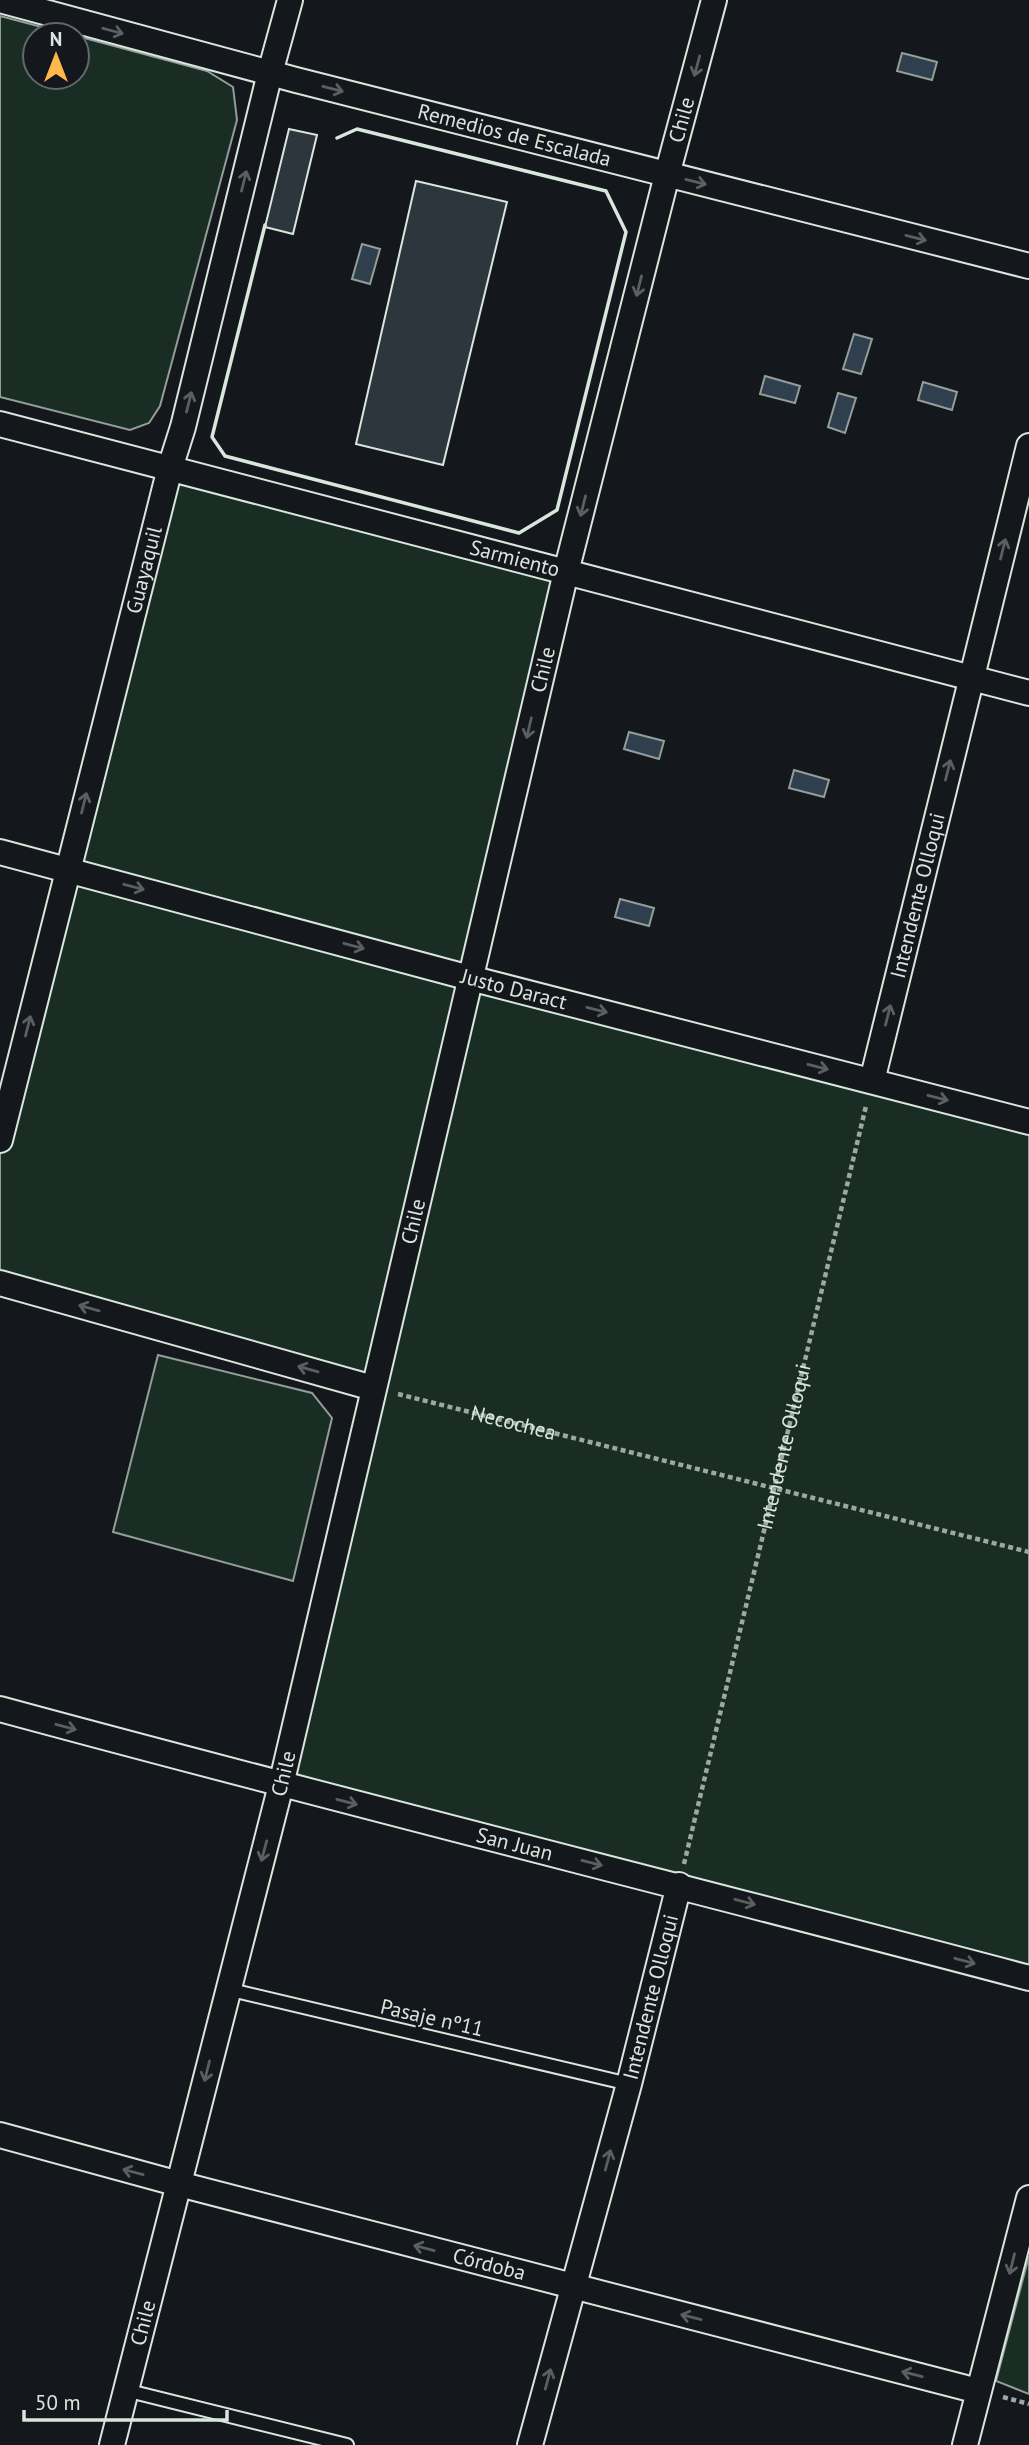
<svg xmlns="http://www.w3.org/2000/svg" width="1029" height="2445" font-family="'PT Sans',sans-serif">
  <style>
    .green { fill: #1a2d24; stroke: #939e99; stroke-width: 2 }
    .water { fill: #2f3f4d; stroke: #939e99; stroke-width: 2 }
    .building { fill: #2c363c; stroke: #d8e6dc; stroke-width: 2 }
    .lines { fill: none; stroke-linecap: round; stroke-linejoin: round }
    .service-casing { stroke: #d8e6dc; stroke-width: 16 }
    .minor-casing { stroke: #d8e6dc; stroke-width: 28 }
    .path { stroke: #9da8a2; stroke-width: 4.5; stroke-dasharray: 5 3.5; stroke-linecap: butt }
    .service { stroke: #14181c; stroke-width: 12 }
    .minor { stroke: #14181c; stroke-width: 24 }
    .wall { stroke: #d8e6dc; stroke-width: 3.5 }
    .oneway { stroke: #59605f }
    .labels { text-anchor: middle; stroke-width: 5; stroke-linejoin: round; paint-order: stroke }
    .street-label { font-size: 21px; fill: #d8e6dc; stroke: #14181c }
  </style>
  <rect width="100%" height="100%" fill="#14181c"/>
  <path class="green" d="M0 16 72 35H35V77H77V36L207 71 233 87 237 120 160 406 149 423 130 430 0 397Z
    M170 468 566 572 470 978 1029 1122V1979L281 1785 374 1388 0 1283V1144Z
    M158 1355 312 1393 332 1418 293 1581 113 1532Z
    M1029 2256V2394L996 2381Z"/>
  <path class="water" d="M902 53 937 62 932 80 897 71Z
    M362 244 380 249 370 284 352 279Z
    M854 334 872 339 861 374 843 369Z
    M765 376 800 386 795 403 760 394Z
    M923 382 957 392 952 410 918 400Z
    M838 393 856 398 845 433 828 427Z
    M629 732 664 741 659 759 624 749Z
    M794 770 829 780 824 797 789 788Z
    M620 899 654 908 649 926 615 917Z"/>
  <path class="building" d="M289 129 317 135 293 234 265 227Z
    M416 181 507 202 443 465 356 444Z"/>
  <g class="lines">
    <g class="service-casing">
      <path id="service" d="M227 1989 629 2084
        M125 2390 347 2445"/>
    </g>
    <g class="minor-casing">
      <g id="minor">
        <path id="s3" d="M0 0 296 80 1029 266"/>
        <path id="s4" d="M0 424 1029 693"/>
        <path id="s5" d="M0 852 470 978 1029 1122"/>
        <path id="s6" d="M872 1081 1029 446"/>
        <path id="s7" d="M0 1140 170 468 183 427 270 73 290 0"/>
        <path d="M0 1283 373 1388"/>
        <path id="s8" d="M0 1709C342 1802 686 1887 1029 1978"/>
        <path id="s9" d="M0 2135 179 2184 978 2391"/>
        <path id="s10" d="M112 2445 281 1785 566 572 667 175 714 0"/>
        <path id="s11" d="M530 2445 629 2084 679 1885"/>
        <path d="M965 2445 1029 2198"/>
      </g>
    </g>
    <g class="path">
      <path id="s1" d="M398 1394 1029 1552"/>
      <path id="s2" d="M684 1864 866 1106"/>
      <path d="M1003 2397 1029 2404"/>
    </g>
    <use href="#service" class="service"/>
    <use href="#minor" class="minor"/>
    <path class="wall" d="M265 225 212 437 225 456 519 533 557 510 626 232 606 191 357 129 337 138"/>
  </g>
  <defs><path id="oneway-shaft" d="M-6 0H5M1.5-3L5.5 0L1.5 3" fill="none" stroke-width="1.6" stroke-linecap="round" stroke-linejoin="round" transform="scale(1.75)"/></defs>
  <g class="oneway">
    <use href="#oneway-shaft" transform="translate(113 31) rotate(15)"/>
    <use href="#oneway-shaft" transform="translate(697 66) rotate(105)"/>
    <use href="#oneway-shaft" transform="translate(333 89) rotate(14)"/>
    <use href="#oneway-shaft" transform="translate(244 181) rotate(-76)"/>
    <use href="#oneway-shaft" transform="translate(696 182) rotate(14)"/>
    <use href="#oneway-shaft" transform="translate(916 238) rotate(14)"/>
    <use href="#oneway-shaft" transform="translate(639 286) rotate(104)"/>
    <use href="#oneway-shaft" transform="translate(189 402) rotate(-76)"/>
    <use href="#oneway-shaft" transform="translate(583 506) rotate(104)"/>
    <use href="#oneway-shaft" transform="translate(1003 549) rotate(-76)"/>
    <use href="#oneway-shaft" transform="translate(529 728) rotate(103)"/>
    <use href="#oneway-shaft" transform="translate(948 770) rotate(-76)"/>
    <use href="#oneway-shaft" transform="translate(84 803) rotate(-76)"/>
    <use href="#oneway-shaft" transform="translate(134 887) rotate(15)"/>
    <use href="#oneway-shaft" transform="translate(354 946) rotate(15)"/>
    <use href="#oneway-shaft" transform="translate(597 1010) rotate(14)"/>
    <use href="#oneway-shaft" transform="translate(888 1015) rotate(-76)"/>
    <use href="#oneway-shaft" transform="translate(28 1026) rotate(-76)"/>
    <use href="#oneway-shaft" transform="translate(818 1067) rotate(14)"/>
    <use href="#oneway-shaft" transform="translate(938 1098) rotate(14)"/>
    <use href="#oneway-shaft" transform="translate(89 1308) rotate(-164)"/>
    <use href="#oneway-shaft" transform="translate(308 1369) rotate(-164)"/>
    <use href="#oneway-shaft" transform="translate(66 1727) rotate(15)"/>
    <use href="#oneway-shaft" transform="translate(347 1802) rotate(14)"/>
    <use href="#oneway-shaft" transform="translate(264 1851) rotate(105)"/>
    <use href="#oneway-shaft" transform="translate(592 1863) rotate(14)"/>
    <use href="#oneway-shaft" transform="translate(745 1902) rotate(15)"/>
    <use href="#oneway-shaft" transform="translate(965 1961) rotate(15)"/>
    <use href="#oneway-shaft" transform="translate(207 2071) rotate(104)"/>
    <use href="#oneway-shaft" transform="translate(608 2160) rotate(-75)"/>
    <use href="#oneway-shaft" transform="translate(133 2172) rotate(-165)"/>
    <use href="#oneway-shaft" transform="translate(424 2248) rotate(-165)"/>
    <use href="#oneway-shaft" transform="translate(1012 2264) rotate(104)"/>
    <use href="#oneway-shaft" transform="translate(691 2317) rotate(-166)"/>
    <use href="#oneway-shaft" transform="translate(912 2374) rotate(-166)"/>
    <use href="#oneway-shaft" transform="translate(548 2379) rotate(-75)"/>
  </g>
  <g class="labels">
    <g class="street-label">
      <text dy="7" stroke="none"><textPath href="#s10" startOffset="2394">Chile</textPath></text>
      <text dy="7" stroke="none"><textPath href="#s3" startOffset="532">Remedios de Escalada</textPath></text>
      <text dy="7" stroke="none"><textPath href="#s4" startOffset="532">Sarmiento</textPath></text>
      <text dy="7" stroke="none"><textPath href="#s7" startOffset="588">Guayaquil</textPath></text>
      <text dy="7" stroke="none"><textPath href="#s10" startOffset="1827">Chile</textPath></text>
      <text dy="7" stroke="none"><textPath href="#s6" startOffset="191">Intendente Olloqui</textPath></text>
      <text dy="7" stroke="none"><textPath href="#s5" startOffset="532">Justo Daract</textPath></text>
      <text dy="7" stroke="none"><textPath href="#s10" startOffset="1260">Chile</textPath></text>
      <text dy="7" stroke="none"><textPath href="#s1" startOffset="119">Necochea</textPath></text>
      <text dy="7" stroke="none"><textPath href="#s2" startOffset="429">Intendente Olloqui</textPath></text>
      <text dy="7" stroke="none"><textPath href="#s10" startOffset="693">Chile</textPath></text>
      <text dy="7" stroke="none"><textPath href="#s8" startOffset="532">San Juan</textPath></text>
      <text dy="7" stroke="none"><textPath href="#s11" startOffset="464">Intendente Olloqui</textPath></text>
      <text transform="translate(432 2018) rotate(13)" y="7">Pasaje nº11</text>
      <text dy="7" stroke="none"><textPath href="#s9" startOffset="506">Córdoba</textPath></text>
      <text dy="7" stroke="none"><textPath href="#s10" startOffset="126">Chile</textPath></text>
    </g>
  </g>
  <g transform="translate(56 56)"><circle r="33" fill="#14181c" stroke="#626a69" stroke-width="2"/>
  <path d="M0-5L12 26L0 18L-12 26Z" fill="#ffb74d"/>
  <text y="-10" font-size="19" font-weight="bold" text-anchor="middle" fill="#d8e6dc">N</text>
  </g>
  <path d="M24 2410v10h203v-10" fill="none" stroke="#d8e6dc" stroke-width="3.5"/>
  <text x="35" y="2410" font-size="21" fill="#d8e6dc" stroke="#14181c" stroke-width="5" paint-order="stroke">50 m</text>
</svg>
